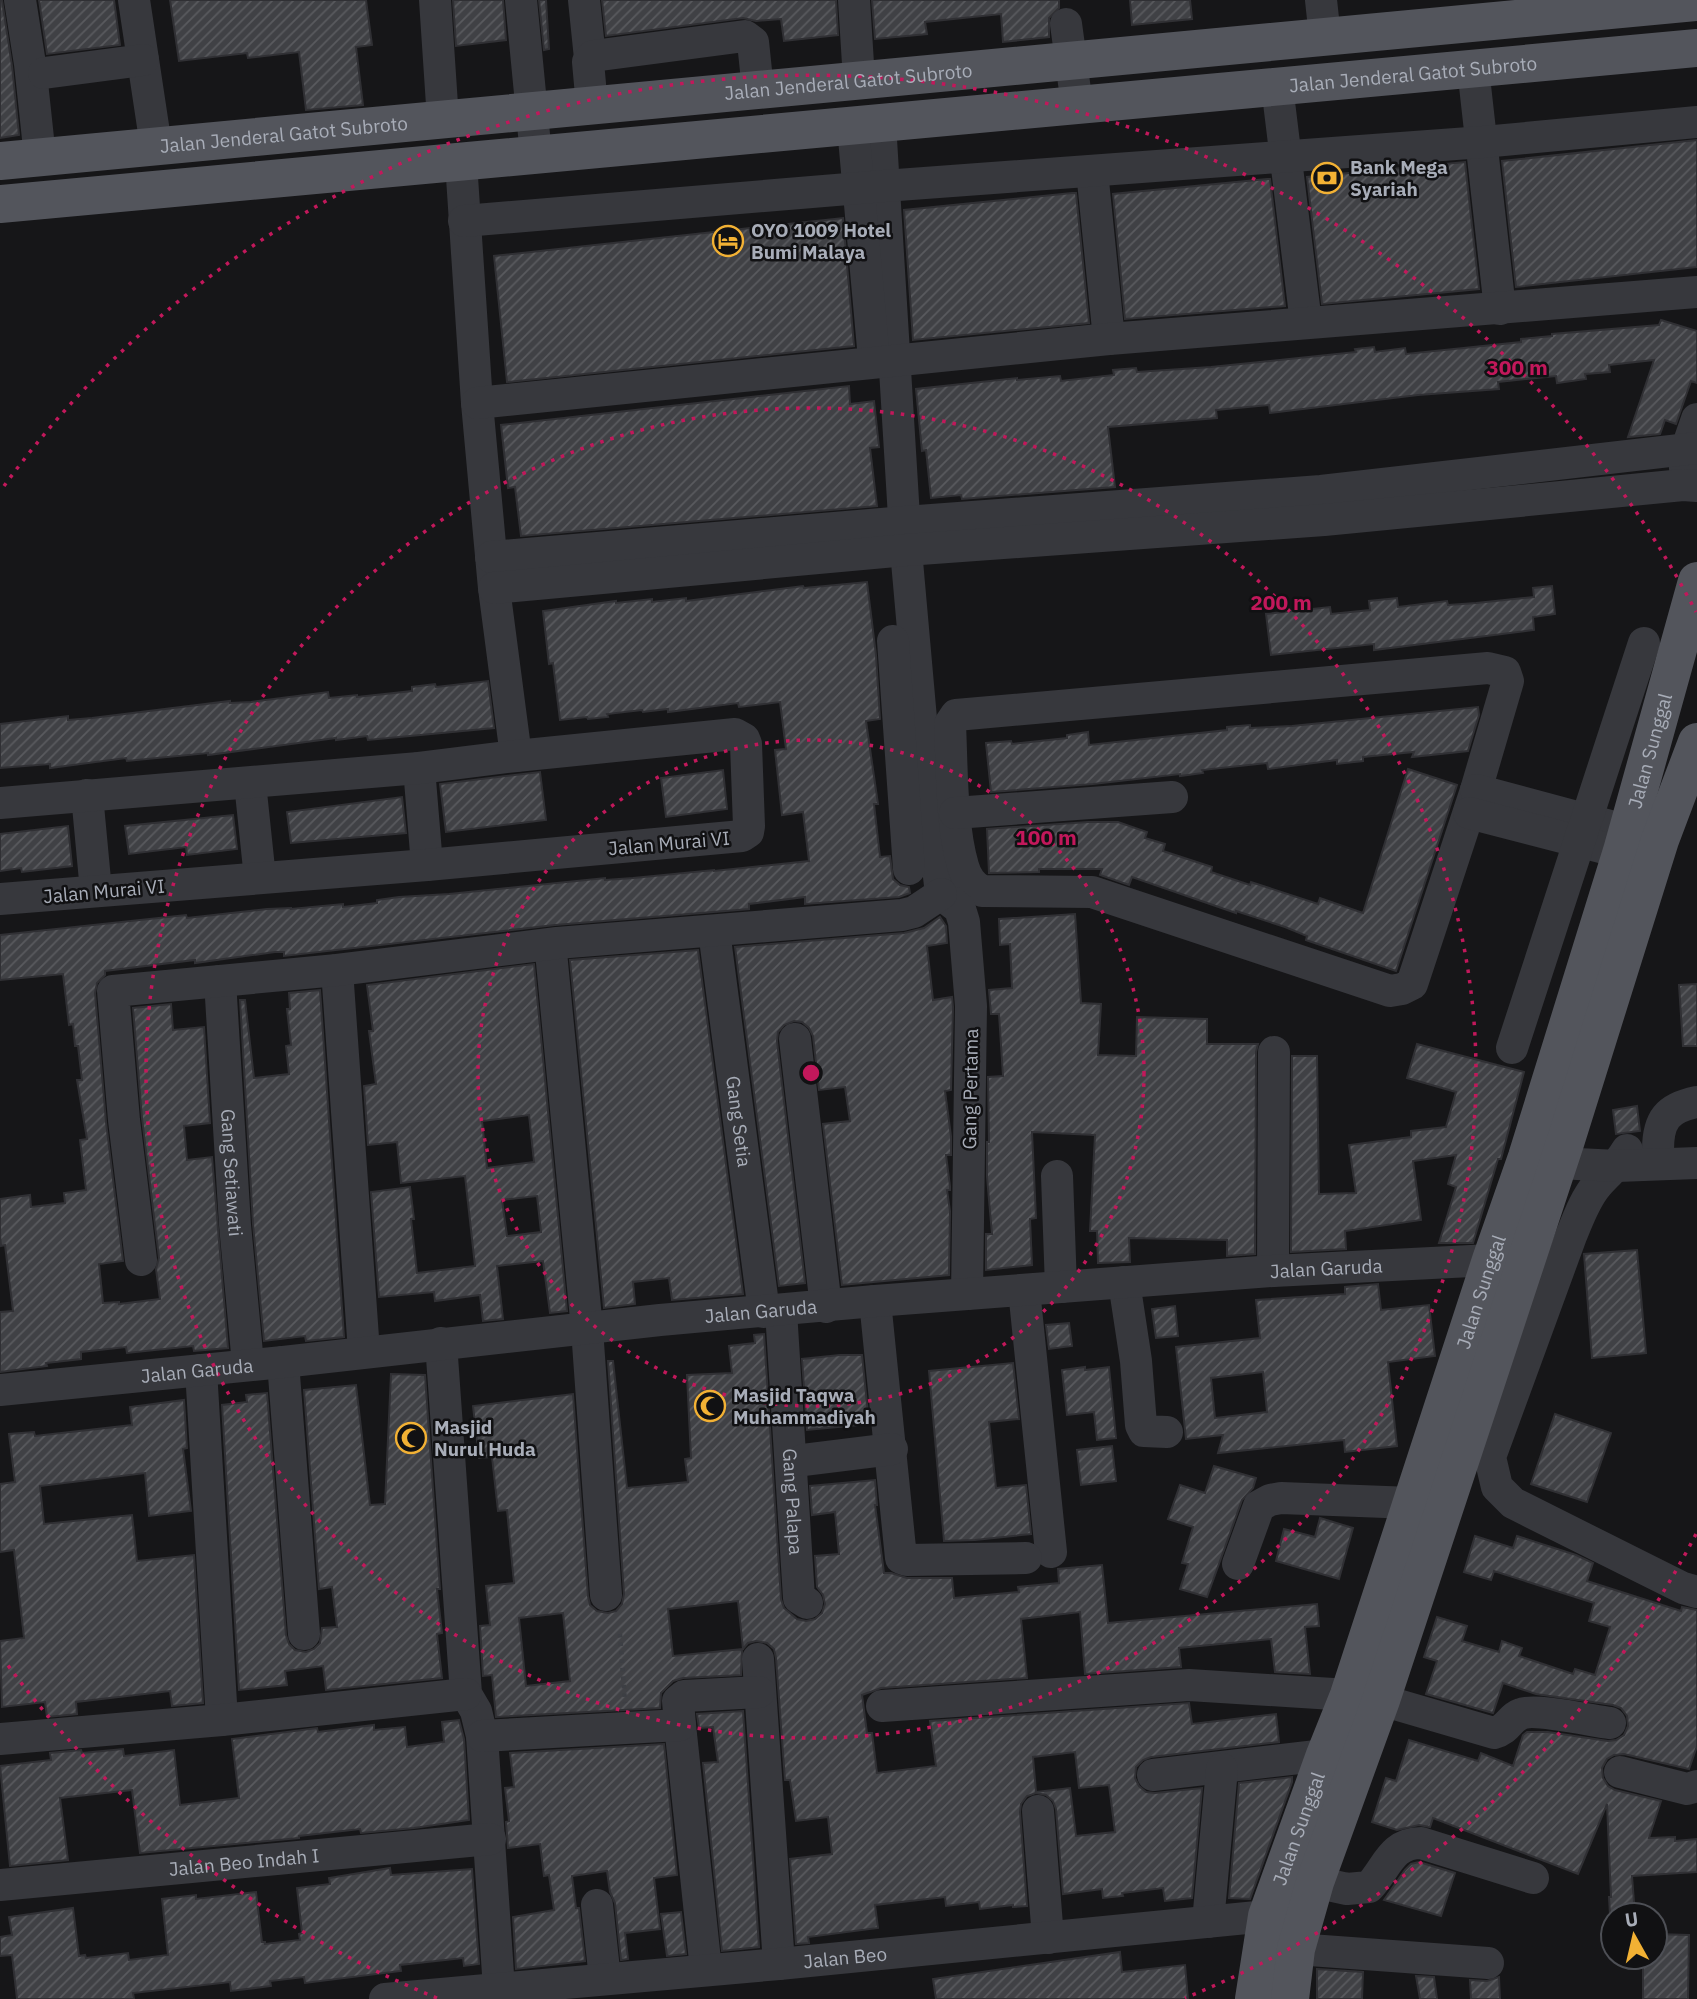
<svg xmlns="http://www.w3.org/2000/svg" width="1697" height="1999" font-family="'IBM Plex Sans',sans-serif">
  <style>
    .building { fill: url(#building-hatch); stroke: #303034; stroke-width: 2; fill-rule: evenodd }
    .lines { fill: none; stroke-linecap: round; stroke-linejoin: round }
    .path { stroke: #3d3f44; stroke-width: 4.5; stroke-dasharray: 3.5 5; stroke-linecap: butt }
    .minor { stroke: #37383d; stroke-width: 32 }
    .major { stroke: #53555c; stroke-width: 38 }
    .ring { fill: none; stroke: #c2185b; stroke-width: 3.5; stroke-dasharray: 3.5 7 }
    .labels { text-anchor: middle; stroke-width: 5; stroke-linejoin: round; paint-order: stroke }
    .street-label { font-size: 19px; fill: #a8adb8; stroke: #111113 }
    .poi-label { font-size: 19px; font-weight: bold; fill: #a8adb8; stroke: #111113; text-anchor: start }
    .centre { fill: #c2185b; stroke: #111113; stroke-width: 3.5 }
    .ring-label { font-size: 21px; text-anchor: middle; font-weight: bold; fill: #c2185b; stroke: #111113; stroke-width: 5; stroke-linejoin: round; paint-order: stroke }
  </style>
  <defs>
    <pattern id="building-hatch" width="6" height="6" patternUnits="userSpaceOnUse" patternTransform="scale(1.75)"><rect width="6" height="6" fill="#404145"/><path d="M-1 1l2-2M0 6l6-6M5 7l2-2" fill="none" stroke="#595a5e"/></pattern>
  </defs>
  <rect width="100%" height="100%" fill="#161618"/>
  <path class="building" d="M0 0H2L12 66 19 135 0 138Z
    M39 0H114L120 45 47 54Z
    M170 0H366L372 45 356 47 363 105 306 110 299 52 248 58 247 53 179 61Z
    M453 0H503L506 40 456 46Z
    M539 0H546L549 49 544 50Z
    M602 0H836L838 35 784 41 781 19 756 21 743 18 606 36Z
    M872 0H1059V8L1049 18V37L1003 42 1001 14 925 22 927 34 875 39Z
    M1130 0H1190L1192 19 1132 25Z
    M1697 140V267L1516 287 1502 161Z
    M1465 162 1479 289 1322 304 1307 177Z
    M1267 179H1270L1285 306 1125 319 1113 194Z
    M1072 193H1076L1089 323 913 340 904 210Z
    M843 218 854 346 507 382 494 256Z
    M1661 320 1697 331V383L1691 381 1676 424 1665 420 1660 434 1628 437 1654 360 1609 365 1610 372 1585 374 1586 379 1557 383 1556 376 1498 382 1499 389 1418 395 1270 413 1269 405 1216 410 1217 418 1108 427 1115 487 962 499 961 495 931 498 926 450 922 451 916 389 1017 378V380L1060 376 1061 381 1114 375 1113 370 1136 368 1137 372 1211 367 1356 352 1355 349 1374 347 1375 352 1405 348 1406 354 1521 342V339L1552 336V334L1659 325Z
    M849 386 850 404 874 401 879 447 870 448 877 506 521 536 515 487 508 488 501 425Z
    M867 582 876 655 880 719 866 721 878 804H874L880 857 890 856 893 879 900 885 909 887 910 893 899 897 805 904V897L749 904V909L555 925 284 956V952H275L195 963V960L105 971V975L97 983 95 993 106 1122 123 1261 99 1264 103 1303 119 1302V1304L160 1299 156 1269 159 1258 142 1118 133 1008 171 1004 173 1030 204 1027 210 1123 184 1126 187 1160 212 1157 228 1348 194 1351 193 1346 127 1353 126 1347 81 1352V1359L46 1363 47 1366 0 1372V1312L13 1311 5 1245 1 1246 0 1235V1199L30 1195 31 1207 65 1203 64 1193 86 1190 80 1140 87 1139 77 1080H82L78 1046H75L73 1024 69 1025 63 974 0 980V935L186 915 187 918 267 909 291 908V909L343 904V907L377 903V900L399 897 449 894 605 878V880L633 878 714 870V871L809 861 803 812 782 815 775 750 786 749 780 702 739 707 738 703 668 712V709L643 712 642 710 607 714 608 717 588 719 587 717 560 720 553 663 549 664 543 611 616 601V603L652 599V602L686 598V601L803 586 804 588Z
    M1552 586 1555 614 1533 617 1534 630 1374 650V644L1271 655 1266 614 1330 607 1331 614 1370 610 1369 601 1397 598 1398 607 1447 601 1448 605 1476 603 1534 597 1533 588Z
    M488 681 494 728 368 740 367 736 336 740V738L208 755V753L127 761 126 758 50 768V764L0 768V724L68 716V720L92 718 230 701V703L251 702 328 692 329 698 357 695V697L412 691V687L435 684 436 687Z
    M1478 707 1479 715 1468 751 1412 757 1414 752 1363 757V761L1337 764V760L1268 769 1267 763 1202 770 1203 773 1180 776V774L1093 784 991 792 986 743 1011 741 1012 744 1067 738V735L1088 732 1089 745 1227 730V727L1250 725V728L1292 726Z
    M1408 769 1457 785 1396 971 1306 940 1307 936 1285 927 1236 911V913L1132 877 1129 885 1100 875 1102 869H1039V872L989 873 987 829 1088 822H1118L1147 832 1145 838 1165 844 1163 851 1212 867 1211 872 1250 885 1251 882 1318 904 1320 898 1363 913Z
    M723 770 727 809 666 817 661 778Z
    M540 772 546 820 446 832 440 784Z
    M402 797 406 833 291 843 287 812Z
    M233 815 237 849 187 855 186 847 129 854 125 826Z
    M68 826 72 866 22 872 21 868 0 871V834Z
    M1075 914 1081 1003 1101 1004 1098 1055 1136 1056 1137 1017 1207 1019V1044H1258L1256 1052 1255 1254 1227 1256V1240L1129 1238 1130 1262 1098 1263 1097 1231H1090L1095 1135 1032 1132 1036 1218 1030 1219 1032 1265 986 1270V1234H992L987 1177V1142H989L988 1077 1003 1076 999 1014H991L989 990 1012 988 1010 944 1000 945 999 919Z
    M940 917 946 926 947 943 927 946 933 1000 952 997 953 1007 951 1090 945 1091 951 1136V1155H946L950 1186V1190H947L950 1211 949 1275 842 1285 823 1124 850 1121 845 1087 819 1090 813 1036 809 1028 802 1022 794 1021 784 1025 778 1032 777 1041 805 1283 779 1286 735 947 904 933 924 928Z
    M698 950 743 1294 672 1300 669 1278 633 1282 635 1304 604 1308 570 960Z
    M534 964 567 1311 550 1313 543 1261 497 1266 503 1319 483 1321 480 1295 435 1301 434 1292 379 1297 371 1192 410 1187 414 1219H411L417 1273 475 1266 465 1176 401 1183 397 1142 368 1145 364 1086 376 1084 369 1031H373L367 985ZM529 1115 534 1162 487 1168 482 1121ZM537 1196 541 1232 507 1236 502 1200Z
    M1697 984V1046H1683L1679 985Z
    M320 990 344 1337 306 1341 305 1336 264 1341 253 1224 240 1000H245L254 1078 289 1074 286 1046 291 1045 287 1009H290L289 993Z
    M1417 1044 1524 1072 1501 1159H1498L1473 1243H1439L1456 1187 1448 1184 1456 1155 1413 1161 1421 1220 1345 1231 1346 1249 1291 1252 1292 1056H1317L1319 1194 1356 1193 1349 1145 1411 1137V1131L1446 1127 1456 1092 1407 1078Z
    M1637 1106 1640 1131 1616 1134 1613 1110Z
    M1637 1250 1646 1353 1592 1358 1584 1254Z
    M1378 1284 1381 1310 1429 1305 1435 1356 1388 1362 1397 1446 1345 1452 1344 1440 1218 1453 1223 1435 1186 1439 1176 1347 1260 1338 1256 1300 1345 1294V1287ZM1263 1372 1267 1412 1215 1418 1211 1378Z
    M1175 1306 1178 1336 1156 1338 1152 1309Z
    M1069 1323 1072 1346 1049 1349 1046 1325Z
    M764 1334 781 1599 784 1608 797 1619 806 1621 815 1619 822 1613 825 1604 823 1595 817 1587 815 1556 839 1554 835 1512 812 1515 810 1486 875 1480 877 1505H875L884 1573H891L907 1578H952L954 1598 1019 1592 1018 1587 1059 1583 1058 1569 1102 1565 1108 1623 1317 1604 1319 1626 1305 1627 1310 1674 1275 1672 1271 1639 1179 1648 1181 1667 1085 1674 1080 1612 1021 1619 1027 1678 881 1688 862 1695 867 1733H872L877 1773 936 1766 930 1721 1189 1703 1192 1724 1276 1714 1279 1742 1151 1757 1143 1760 1136 1767 1135 1778 1139 1786 1146 1792 1155 1793 1202 1788 1192 1898 1165 1901 1163 1888 1122 1893 1123 1896 1103 1898 1102 1889 1063 1894 1056 1809 1053 1801 1046 1795 1036 1793 1027 1796 1021 1804 1020 1812 1027 1906 1013 1907V1905L980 1909 979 1902 946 1906 945 1897 875 1905 878 1928 808 1937 809 1943 796 1944 790 1859 832 1854 828 1817 796 1821 790 1780H785L776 1658 774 1649 767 1643 756 1641 748 1643 742 1650 741 1675 683 1678 673 1681 661 1693 660 1708 496 1717 492 1675 483 1676 480 1626 490 1625 486 1586 514 1583 507 1510 498 1511 492 1457 479 1458 473 1406 573 1394 588 1596 590 1605 597 1611 608 1613 616 1611 622 1604 624 1594 608 1361H613L627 1488 688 1482 685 1459 691 1458 687 1375 732 1373 729 1346 755 1343 754 1335ZM738 1601 743 1649 673 1656 668 1609ZM563 1613 570 1681 526 1686 519 1618ZM1075 1752 1079 1788 1109 1785 1115 1832 1076 1836 1070 1788 1036 1792 1033 1757Z
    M840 1355H862L869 1424 807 1430 802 1359Z
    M1013 1363 1019 1419 989 1422 996 1488 1026 1485 1031 1534 975 1540 944 1541 929 1371Z
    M1085 1367V1370L1109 1367 1116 1438 1097 1440 1094 1412 1067 1415 1062 1370Z
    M391 1374 425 1375 440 1589H437L442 1633 437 1634 442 1678 326 1690 323 1666 285 1671 287 1685 239 1690 222 1405 247 1402 246 1395 267 1393 286 1635 289 1644 295 1650 306 1652 314 1649 320 1643 322 1628 337 1627 332 1587 319 1589 304 1390 356 1385 370 1505 385 1504Z
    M184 1400 187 1448 183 1449 191 1511 149 1516 145 1473 40 1486 44 1524 132 1515 137 1561 194 1555 203 1703 172 1706 170 1691 76 1702 77 1714 47 1717 45 1702 2 1707 0 1641 24 1638 14 1550 0 1552V1484L15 1482 9 1434 34 1432 35 1436 132 1425 130 1407Z
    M1555 1414 1611 1433 1587 1502 1531 1484Z
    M1112 1446 1116 1481 1081 1485 1077 1450Z
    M1214 1466 1256 1478 1253 1488 1242 1500 1207 1597 1180 1589 1188 1564 1182 1563 1193 1527 1168 1519 1180 1485 1205 1493Z
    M1320 1518 1353 1528 1339 1579 1276 1561 1284 1529 1315 1537Z
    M1475 1536 1513 1548 1517 1536 1576 1555 1593 1563 1587 1581 1681 1611 1682 1607 1697 1610V1746L1689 1769 1624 1754 1614 1755 1607 1759 1602 1768 1603 1778 1608 1786 1615 1790 1661 1801 1649 1838 1675 1837V1841L1697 1839V1872L1632 1876 1635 1915H1610L1609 1897H1611L1607 1804 1578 1874 1433 1818 1430 1827 1419 1825 1397 1830 1372 1822 1386 1778 1396 1781 1409 1740 1478 1761 1481 1753 1513 1766 1523 1735 1527 1732H1548L1608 1741 1616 1740 1624 1735 1628 1726 1627 1716 1621 1708 1613 1705 1536 1694 1503 1683 1493 1713 1426 1694 1437 1661 1424 1657 1437 1617 1467 1626 1462 1641 1499 1652 1502 1641 1522 1648 1519 1656 1573 1674 1575 1669 1595 1675 1610 1627 1589 1621 1594 1603 1494 1571 1491 1580 1464 1572Z
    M743 1711 759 1947 722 1951 703 1763 718 1762 713 1727 699 1728 697 1714Z
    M459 1720 464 1739 469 1820 414 1828 361 1833 360 1829 299 1836V1838L140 1853 132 1790 60 1798 68 1860 10 1866 0 1766 51 1760 50 1753 81 1750 82 1753 123 1749 124 1756 174 1750 180 1805 239 1798 232 1739 317 1728 318 1732 374 1725V1730L405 1727 407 1747 444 1742 442 1722Z
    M664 1744 677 1875 654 1878 660 1929 625 1933 628 1959 621 1960 615 1903 610 1892 607 1871 572 1876 576 1908H579L585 1961 516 1969 513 1917 554 1910 549 1875 544 1876 540 1844 508 1848 506 1822 509 1821 505 1788 514 1787 510 1753Z
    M1292 1777V1782L1250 1899 1229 1898 1239 1783Z
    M1419 1862 1455 1873 1441 1916 1384 1900 1405 1870 1411 1864Z
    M390 1868 391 1875 472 1869 479 1964 464 1966 463 1958 400 1965 401 1971 305 1983 304 1977 270 1981 271 1986 231 1991 230 1982 133 1993 134 1999H17L12 1955 0 1956V1937L12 1935 9 1917 73 1908 79 1956 85 1955 86 1958 128 1953 129 1960 168 1955 162 1899 196 1895V1899L256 1892 262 1942H265V1944L300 1940 299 1934 302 1933 297 1888 330 1884 329 1878Z
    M681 1912 686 1954 667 1956 661 1914Z
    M1655 1934 1689 1935 1688 1999H1643V1957H1655Z
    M1120 1952 1122 1972 1185 1965 1188 1999H936L933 1979Z
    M1317 1969 1363 1972 1362 1999H1317Z
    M1416 1976 1434 1977 1437 1999H1420Z
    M1499 1977 1500 1999H1471L1470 1980 1487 1981Z"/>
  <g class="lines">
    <path class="path" d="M620 1634 625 1703"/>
    <g class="minor">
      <path d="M20 0 30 64 40 157"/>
      <path d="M134 0 156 146"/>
      <path d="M435 0 443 120"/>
      <path d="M521 0 536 155"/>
      <path d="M584 0 590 58"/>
      <path d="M854 0 859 80"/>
      <path d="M1321 0 1325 37"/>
      <path d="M1066 24 1077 105"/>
      <path d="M1473 68 1500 309"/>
      <path d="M44 73 143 60"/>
      <path d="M1277 86 1306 323"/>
      <path d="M592 106 588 62 593 56 745 36 753 42 758 90"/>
      <path d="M880 123 906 550 921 719 941 894"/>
      <path d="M853 127 874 359"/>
      <path d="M461 162 477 403 494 588 516 756"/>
      <path d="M1092 171 1109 339"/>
      <path d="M464 221 884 186 1483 142 1697 122"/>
      <path d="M477 403 1109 339 1697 292"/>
      <path d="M1685 468 1687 448 1697 419"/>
      <path d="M491 557 905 522 1321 491 1697 448"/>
      <path d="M494 588 906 550 1324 520 1683 485 1697 486"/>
      <path d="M893 641 909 869"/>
      <path d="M1488 668 1505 672 1508 681 1476 790 1412 984 1402 989 1390 991 1092 892 982 891C972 886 966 877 963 866 951 825 952 766 950 724L956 715Z"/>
      <path d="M419 768 427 865"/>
      <path d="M250 783 260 878"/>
      <path d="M1476 790 1651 837"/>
      <path d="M87 795 96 891"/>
      <path d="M0 803 419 768 516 756 735 734 744 739 746 744 749 826 748 832 742 836 427 865 0 899"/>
      <path d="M955 813 1172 797"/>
      <path d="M1469 813 1643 858"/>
      <path d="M941 894 960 909 964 922 971 1006 967 1294"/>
      <path id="s1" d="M714 931 764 1312"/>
      <path d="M551 952 587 1329 606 1595"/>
      <path d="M337 970 364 1352"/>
      <path id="s2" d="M220 981 235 1225 248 1364"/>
      <path d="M795 1039 826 1307"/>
      <path d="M1512 1048 1644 643"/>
      <path d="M1627 1150C1617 1167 1609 1171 1597 1185 1585 1199 1578 1219 1571 1236L1490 1457 1497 1487 1513 1503 1683 1588 1697 1592"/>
      <path d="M1658 1150C1658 1120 1667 1108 1697 1102"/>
      <path d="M1558 1163 1617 1166 1697 1163"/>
      <path d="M1057 1176 1061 1287"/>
      <path d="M141 1260 124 1120 113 991 337 970 557 943 902 915 914 912 941 894"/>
      <path d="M1273 1271 1274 1052"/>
      <path d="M1124 1282 1136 1361 1141 1425 1144 1431 1167 1432"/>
      <path d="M1024 1290 1051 1552"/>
      <path d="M875 1301 901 1558 907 1560 1026 1558"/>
      <path id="s3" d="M781 1311 799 1598 807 1603"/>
      <path d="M441 1343 466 1694 476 1711 482 1736 499 1989"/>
      <path d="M283 1362 304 1634"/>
      <path d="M201 1370 222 1720"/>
      <path id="s4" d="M0 1390 283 1362 660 1320 875 1301 1273 1271 1491 1260 1510 1266"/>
      <path d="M803 1460 892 1449"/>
      <path d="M1238 1564 1259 1506 1270 1500 1281 1498 1412 1503"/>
      <path d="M758 1659 779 1964"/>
      <path d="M882 1706 1189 1685 1349 1695 1381 1700 1494 1733C1509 1729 1509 1718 1521 1714 1534 1708 1593 1721 1610 1723"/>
      <path d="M680 1725 706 1970"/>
      <path d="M482 1736 680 1725 678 1701 684 1696 759 1692"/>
      <path d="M0 1739 222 1720 466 1694"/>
      <path d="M1620 1772 1687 1789 1697 1786"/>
      <path d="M1153 1775 1325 1755"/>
      <path d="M1038 1811 1048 1938"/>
      <path d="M1315 1882 1347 1889 1369 1887C1387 1868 1391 1843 1421 1843L1533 1878"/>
      <path id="s5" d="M0 1885 490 1839"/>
      <path d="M597 1905 605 1979"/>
      <path d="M1208 1922 1222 1769"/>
      <path d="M1296 1949 1488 1963"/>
      <path id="s6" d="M385 1999 779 1964 1267 1916 1290 1918"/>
    </g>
    <g class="major">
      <path id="s7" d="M0 161 1697 2"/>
      <path id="s8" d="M0 204 1697 48"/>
      <path id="s9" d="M1254 1999 1267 1916 1325 1755 1349 1695 1491 1260 1527 1157 1622 851 1697 581"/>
      <path d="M1290 1999 1296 1949 1315 1882 1381 1700 1566 1140 1660 840 1697 742"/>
    </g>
  </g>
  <g class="ring">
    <circle cx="811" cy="1073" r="333"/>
    <circle cx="811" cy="1073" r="665"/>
    <path d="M1696 1534A998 998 0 0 1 1185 1998M437 1998A998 998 0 0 1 4 1660M4 486A998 998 0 0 1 1696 612"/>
  </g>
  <defs>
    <g id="bank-ring" transform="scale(1.575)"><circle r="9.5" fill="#111113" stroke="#f2b134" stroke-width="1.5"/><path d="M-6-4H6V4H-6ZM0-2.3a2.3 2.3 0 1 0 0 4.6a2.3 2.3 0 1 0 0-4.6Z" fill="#f2b134"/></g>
    <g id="hotel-ring" transform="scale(1.575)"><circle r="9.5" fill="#111113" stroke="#f2b134" stroke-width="1.5"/><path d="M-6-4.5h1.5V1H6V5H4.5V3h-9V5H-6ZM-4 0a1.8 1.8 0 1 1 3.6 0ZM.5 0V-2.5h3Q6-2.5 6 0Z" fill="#f2b134"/></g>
    <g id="mosque-ring" transform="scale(1.575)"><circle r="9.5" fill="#111113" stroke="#f2b134" stroke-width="1.5"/><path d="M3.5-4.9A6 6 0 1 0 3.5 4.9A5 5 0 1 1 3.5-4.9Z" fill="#f2b134"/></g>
  </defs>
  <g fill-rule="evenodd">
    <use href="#bank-ring" x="1327" y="178"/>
    <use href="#hotel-ring" x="728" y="241"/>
    <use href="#mosque-ring" x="710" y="1406"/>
    <use href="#mosque-ring" x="411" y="1438"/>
  </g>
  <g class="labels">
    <g class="street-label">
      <text dy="7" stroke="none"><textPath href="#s8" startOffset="1419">Jalan Jenderal Gatot Subroto</textPath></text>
      <text dy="7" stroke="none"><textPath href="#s7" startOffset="852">Jalan Jenderal Gatot Subroto</textPath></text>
      <text dy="7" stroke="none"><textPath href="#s7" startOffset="285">Jalan Jenderal Gatot Subroto</textPath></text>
      <text dy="7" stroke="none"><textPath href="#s9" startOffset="1311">Jalan Sunggal</textPath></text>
      <text transform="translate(669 843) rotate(-5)" y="7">Jalan Murai VI</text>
      <text transform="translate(104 891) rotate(-5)" y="7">Jalan Murai VI</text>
      <text transform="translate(970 1089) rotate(-89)" y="7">Gang Pertama</text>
      <text dy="7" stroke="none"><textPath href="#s1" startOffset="192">Gang Setia</textPath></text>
      <text dy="7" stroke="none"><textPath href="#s2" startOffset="192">Gang Setiawati</textPath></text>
      <text dy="7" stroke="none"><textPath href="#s4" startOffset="1332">Jalan Garuda</textPath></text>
      <text dy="7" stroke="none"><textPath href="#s9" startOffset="744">Jalan Sunggal</textPath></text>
      <text dy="7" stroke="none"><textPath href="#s4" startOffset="765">Jalan Garuda</textPath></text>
      <text dy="7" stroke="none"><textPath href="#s4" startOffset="198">Jalan Garuda</textPath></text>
      <text dy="7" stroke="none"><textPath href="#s3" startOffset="191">Gang Palapa</textPath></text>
      <text dy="7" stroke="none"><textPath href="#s9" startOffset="177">Jalan Sunggal</textPath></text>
      <text dy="7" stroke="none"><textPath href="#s5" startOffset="245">Jalan Beo Indah I</textPath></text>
      <text dy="7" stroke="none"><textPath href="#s6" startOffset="462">Jalan Beo</textPath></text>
    </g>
    <g class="poi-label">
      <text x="1350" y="174">Bank Mega<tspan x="1350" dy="22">Syariah</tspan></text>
      <text x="751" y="237">OYO 1009 Hotel<tspan x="751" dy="22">Bumi Malaya</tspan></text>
      <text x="733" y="1402">Masjid Taqwa<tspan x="733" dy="22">Muhammadiyah</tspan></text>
      <text x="434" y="1434">Masjid<tspan x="434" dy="22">Nurul Huda</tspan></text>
    </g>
  </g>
  <circle cx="811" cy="1073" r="10" class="centre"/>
  <g class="ring-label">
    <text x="1517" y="375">300 m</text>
    <text x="1281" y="610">200 m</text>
    <text x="1046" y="845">100 m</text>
  </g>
  <g transform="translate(1634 1936) rotate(352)"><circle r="33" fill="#111113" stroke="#4d4f55" stroke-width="2"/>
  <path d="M0-5L12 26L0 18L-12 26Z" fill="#f2b134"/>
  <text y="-10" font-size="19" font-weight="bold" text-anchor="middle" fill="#a8adb8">U</text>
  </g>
</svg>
